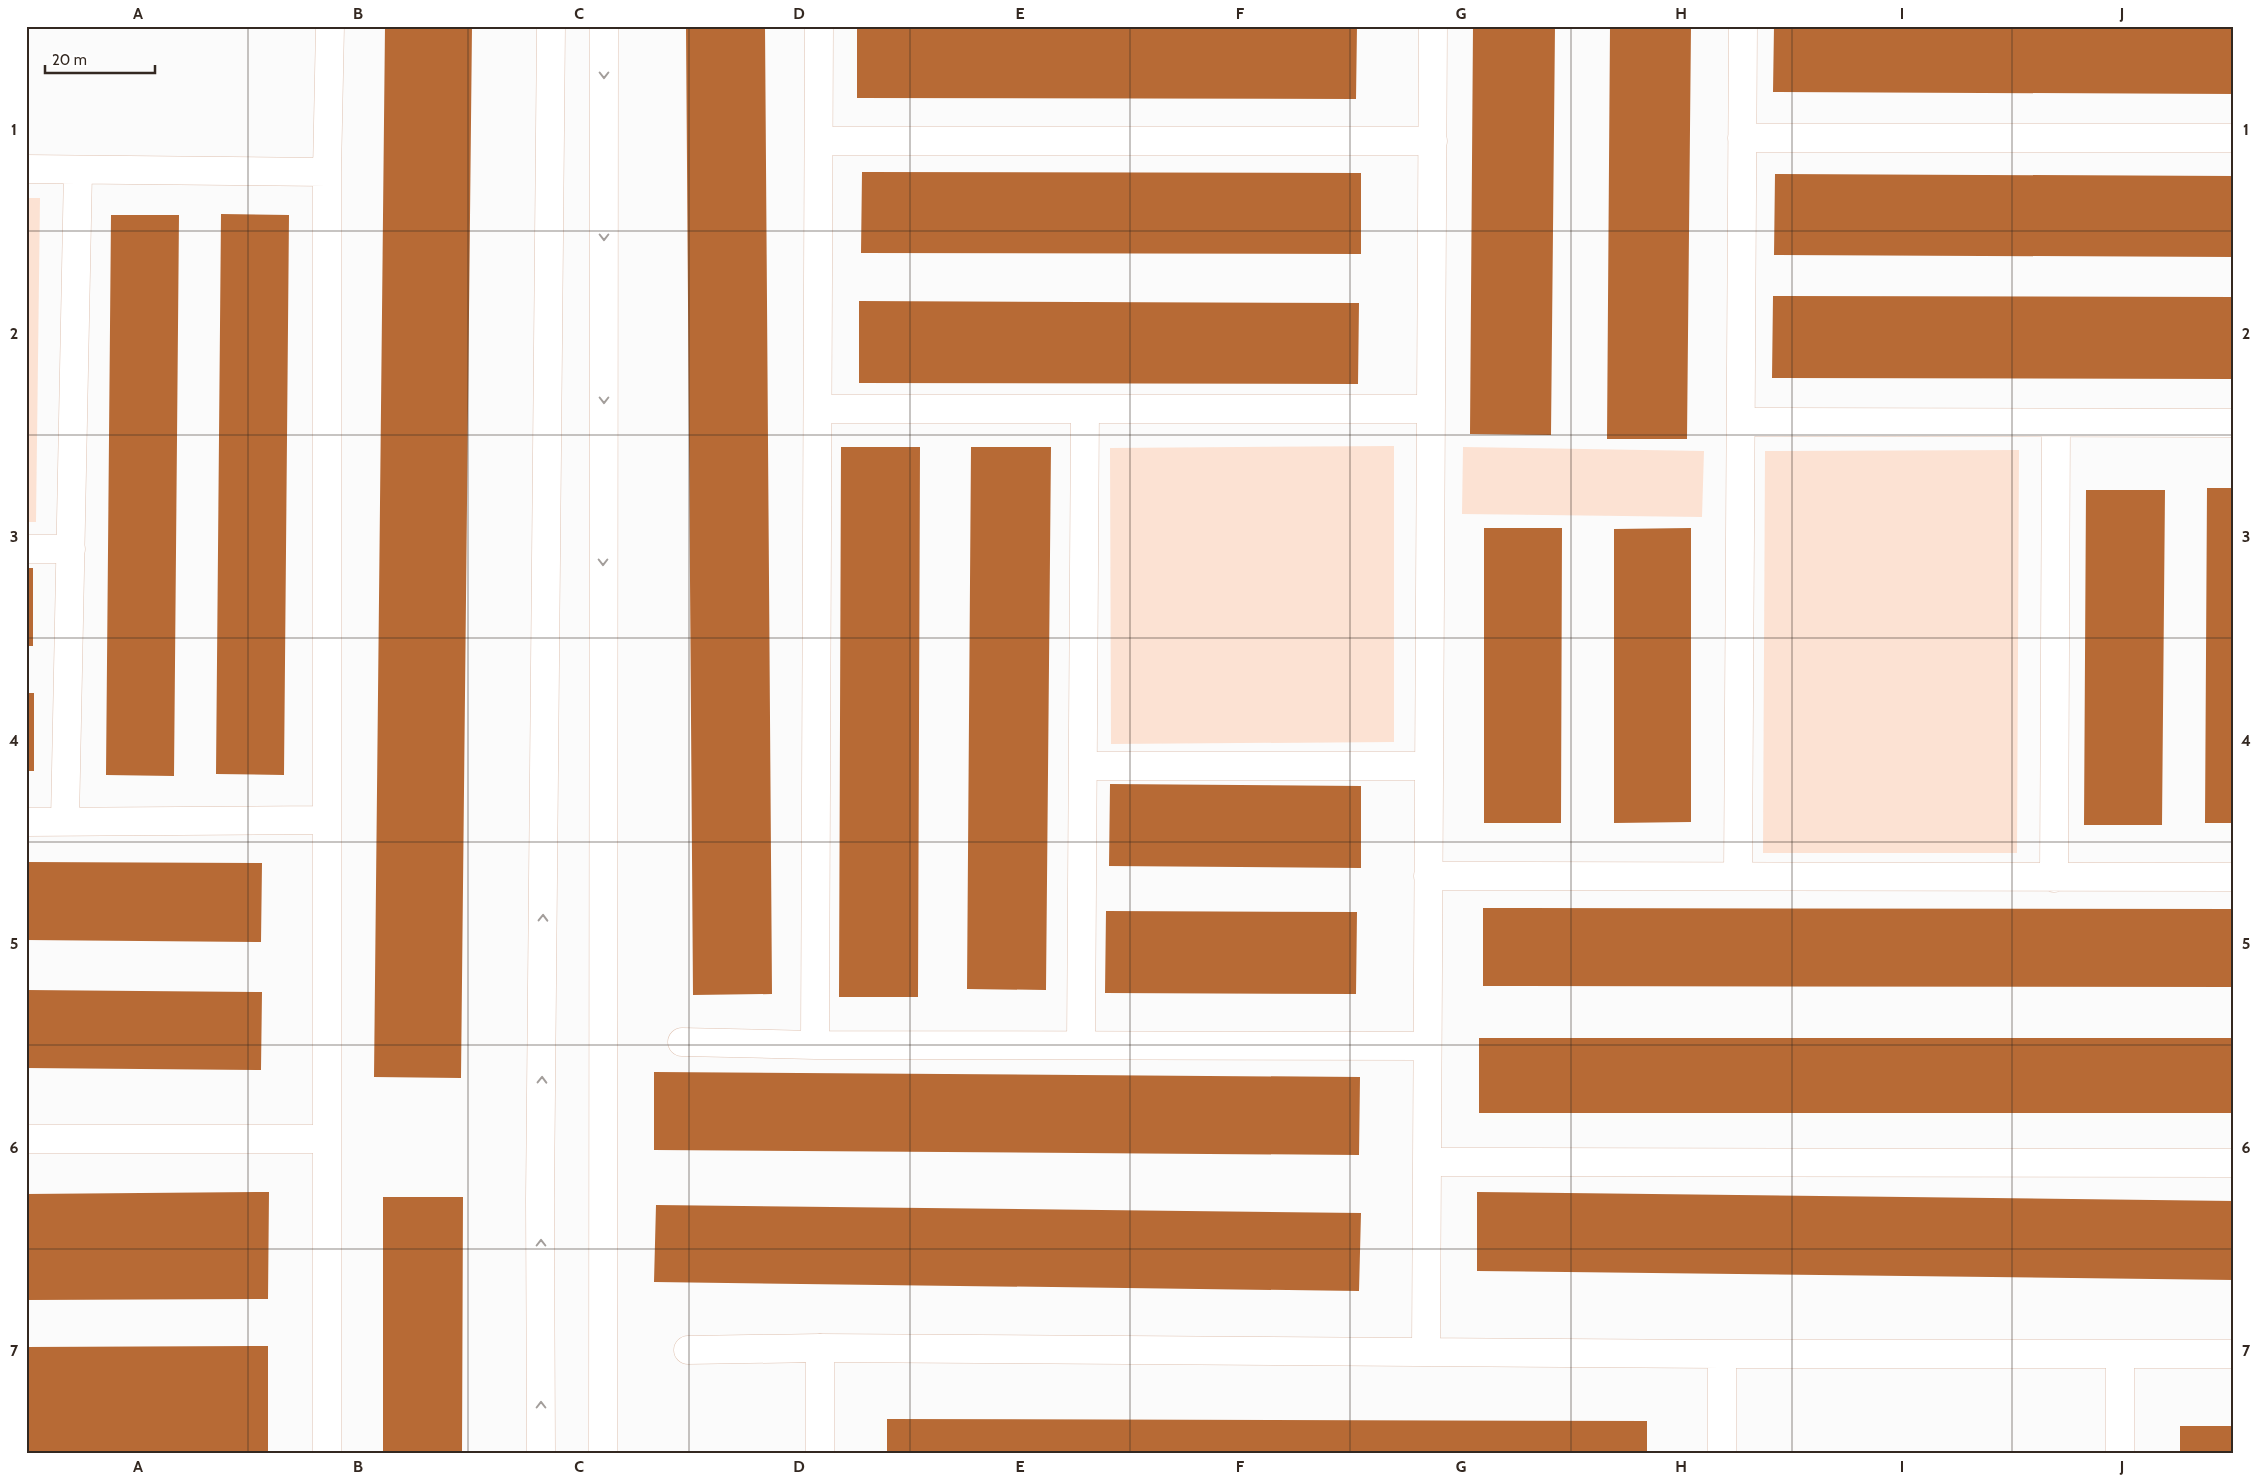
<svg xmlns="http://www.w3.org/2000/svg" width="2260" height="1480" font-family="Cabin,sans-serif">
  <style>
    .green { fill: #fce2d3 }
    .building { fill: #b76a35 }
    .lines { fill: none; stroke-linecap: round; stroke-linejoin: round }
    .street-casing { stroke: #dfc2b1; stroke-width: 29 }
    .secondary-casing { stroke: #dfc2b1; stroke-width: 29 }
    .street { stroke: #fff; stroke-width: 28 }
    .secondary { stroke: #fff; stroke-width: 28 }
    .oneway { stroke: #a39e9b }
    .grid { fill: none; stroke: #332821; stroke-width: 1; stroke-opacity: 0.55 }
    .neatline { fill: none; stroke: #332821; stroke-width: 2 }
    .grid-label { font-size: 16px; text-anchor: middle; font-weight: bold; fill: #332821 }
  </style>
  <rect width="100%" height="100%" fill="#fbfbfb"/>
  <path class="green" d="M26 198H40L36 522H26Z
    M1394 446V742L1111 744 1110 448Z
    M1463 447 1704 451 1702 517 1462 514Z
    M2019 450 2017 853H1763L1765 451Z"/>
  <path class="building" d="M385 26H472L461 1078 374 1077Z
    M686 26H765L772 994 693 995Z
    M857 26H1357L1356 99 857 98Z
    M1473 26H1555L1551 435 1470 434Z
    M1610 26H1691L1687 439H1607Z
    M1774 26H2234V94L1773 92Z
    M862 172 1361 173V254L861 253Z
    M1775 174 2234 176V257L1774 255Z
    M221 214 289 215 284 775 216 774Z
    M111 215H179L174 776 106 775Z
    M1773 296 2234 297V379L1772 378Z
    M859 301 1359 303 1358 384 859 383Z
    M841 447H920L918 997H839Z
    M971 447H1051L1046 990 967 989Z
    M2207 488H2234V823H2205Z
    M2086 490H2165L2162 825H2084Z
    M1484 528H1562L1561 823H1484Z
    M1691 528V822L1614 823V529Z
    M26 568H33V646H26Z
    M26 693H34V771H26Z
    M1110 784 1361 786V868L1109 866Z
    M26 862 262 863 261 942 26 940Z
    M1483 908 2234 909V987L1483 986Z
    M1106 911 1357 912 1356 994 1105 993Z
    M26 990 262 992 261 1070 26 1068Z
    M1479 1038H2234V1113H1479Z
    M654 1072 1360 1077 1359 1155 654 1150Z
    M269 1192 268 1299 26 1300V1194Z
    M1477 1192 2234 1201V1280L1477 1271Z
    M383 1197H463L462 1454H383Z
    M656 1205 1361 1213 1359 1291 654 1282Z
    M268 1346V1453L26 1454V1347Z
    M887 1419 1647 1421V1454H887Z
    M2180 1426H2234V1454H2180Z"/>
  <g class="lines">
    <g class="street-casing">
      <path id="street" d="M1742 138H2234
        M819 141H1433
        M26 169 327 172
        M818 409H1430
        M1741 422 2234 423
        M26 549H71
        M1083 766H1429
        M65 821 78 170
        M26 822 327 820
        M1428 876 2234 877
        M1738 876 1743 26
        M2054 878 2056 423
        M682 1042 815 1045 1427 1046
        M815 1045 819 26
        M1081 1045 1085 409
        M26 1139H327
        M1427 1162 2234 1163
        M688 1350 820 1348 1722 1354H2234
        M1426 1350 1433 26
        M1722 1354V1454
        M327 1454V172L330 26
        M820 1454V1348
        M2120 1454V1354"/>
    </g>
    <g class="secondary-casing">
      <path id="secondary" d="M541 1454 540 1199 551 26
        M603 1454 604 26"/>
    </g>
    <use href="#street" class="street"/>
    <use href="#secondary" class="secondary"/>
  </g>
  <defs><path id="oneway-chevron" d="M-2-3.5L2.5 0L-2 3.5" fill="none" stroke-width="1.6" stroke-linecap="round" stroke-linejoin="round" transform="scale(1.25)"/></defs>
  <g class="oneway">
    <use href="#oneway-chevron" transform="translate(604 75) rotate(90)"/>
    <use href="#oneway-chevron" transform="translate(604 237) rotate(90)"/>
    <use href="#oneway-chevron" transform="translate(604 400) rotate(90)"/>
    <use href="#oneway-chevron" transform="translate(603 562) rotate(90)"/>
    <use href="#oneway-chevron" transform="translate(543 918) rotate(-89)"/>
    <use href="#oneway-chevron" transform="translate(542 1080) rotate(-89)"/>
    <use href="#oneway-chevron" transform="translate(541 1243) rotate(-90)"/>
    <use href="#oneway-chevron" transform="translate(541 1405) rotate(-90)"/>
  </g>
  <path class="grid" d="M248 26V1454M468 26V1454M689 26V1454M910 26V1454M1130 26V1454M1350 26V1454M1571 26V1454M1792 26V1454M2012 26V1454M26 231H2234M26 435H2234M26 638H2234M26 842H2234M26 1045H2234M26 1249H2234"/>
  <rect width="2260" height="1480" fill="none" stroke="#ffffff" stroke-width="55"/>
  <path d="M45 65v8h110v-8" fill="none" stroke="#332821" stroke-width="2.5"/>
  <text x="52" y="65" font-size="15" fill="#332821" stroke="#ffffff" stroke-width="4" paint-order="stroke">20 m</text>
  <rect x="28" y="28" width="2204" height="1424" class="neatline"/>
  <g class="grid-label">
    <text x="138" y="19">A</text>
    <text x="358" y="19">B</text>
    <text x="579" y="19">C</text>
    <text x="799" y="19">D</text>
    <text x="1020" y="19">E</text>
    <text x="1240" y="19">F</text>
    <text x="1461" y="19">G</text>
    <text x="1681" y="19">H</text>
    <text x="1902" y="19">I</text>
    <text x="2122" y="19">J</text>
    <text x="14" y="135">1</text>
    <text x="2246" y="135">1</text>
    <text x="14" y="339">2</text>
    <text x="2246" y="339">2</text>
    <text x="14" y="542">3</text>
    <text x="2246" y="542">3</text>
    <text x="14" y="746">4</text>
    <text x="2246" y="746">4</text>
    <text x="14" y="949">5</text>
    <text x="2246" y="949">5</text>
    <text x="14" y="1153">6</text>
    <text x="2246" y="1153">6</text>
    <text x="14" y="1356">7</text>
    <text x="2246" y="1356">7</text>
    <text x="138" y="1472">A</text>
    <text x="358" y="1472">B</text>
    <text x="579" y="1472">C</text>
    <text x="799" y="1472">D</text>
    <text x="1020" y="1472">E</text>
    <text x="1240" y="1472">F</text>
    <text x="1461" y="1472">G</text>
    <text x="1681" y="1472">H</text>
    <text x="1902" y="1472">I</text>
    <text x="2122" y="1472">J</text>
  </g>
</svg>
